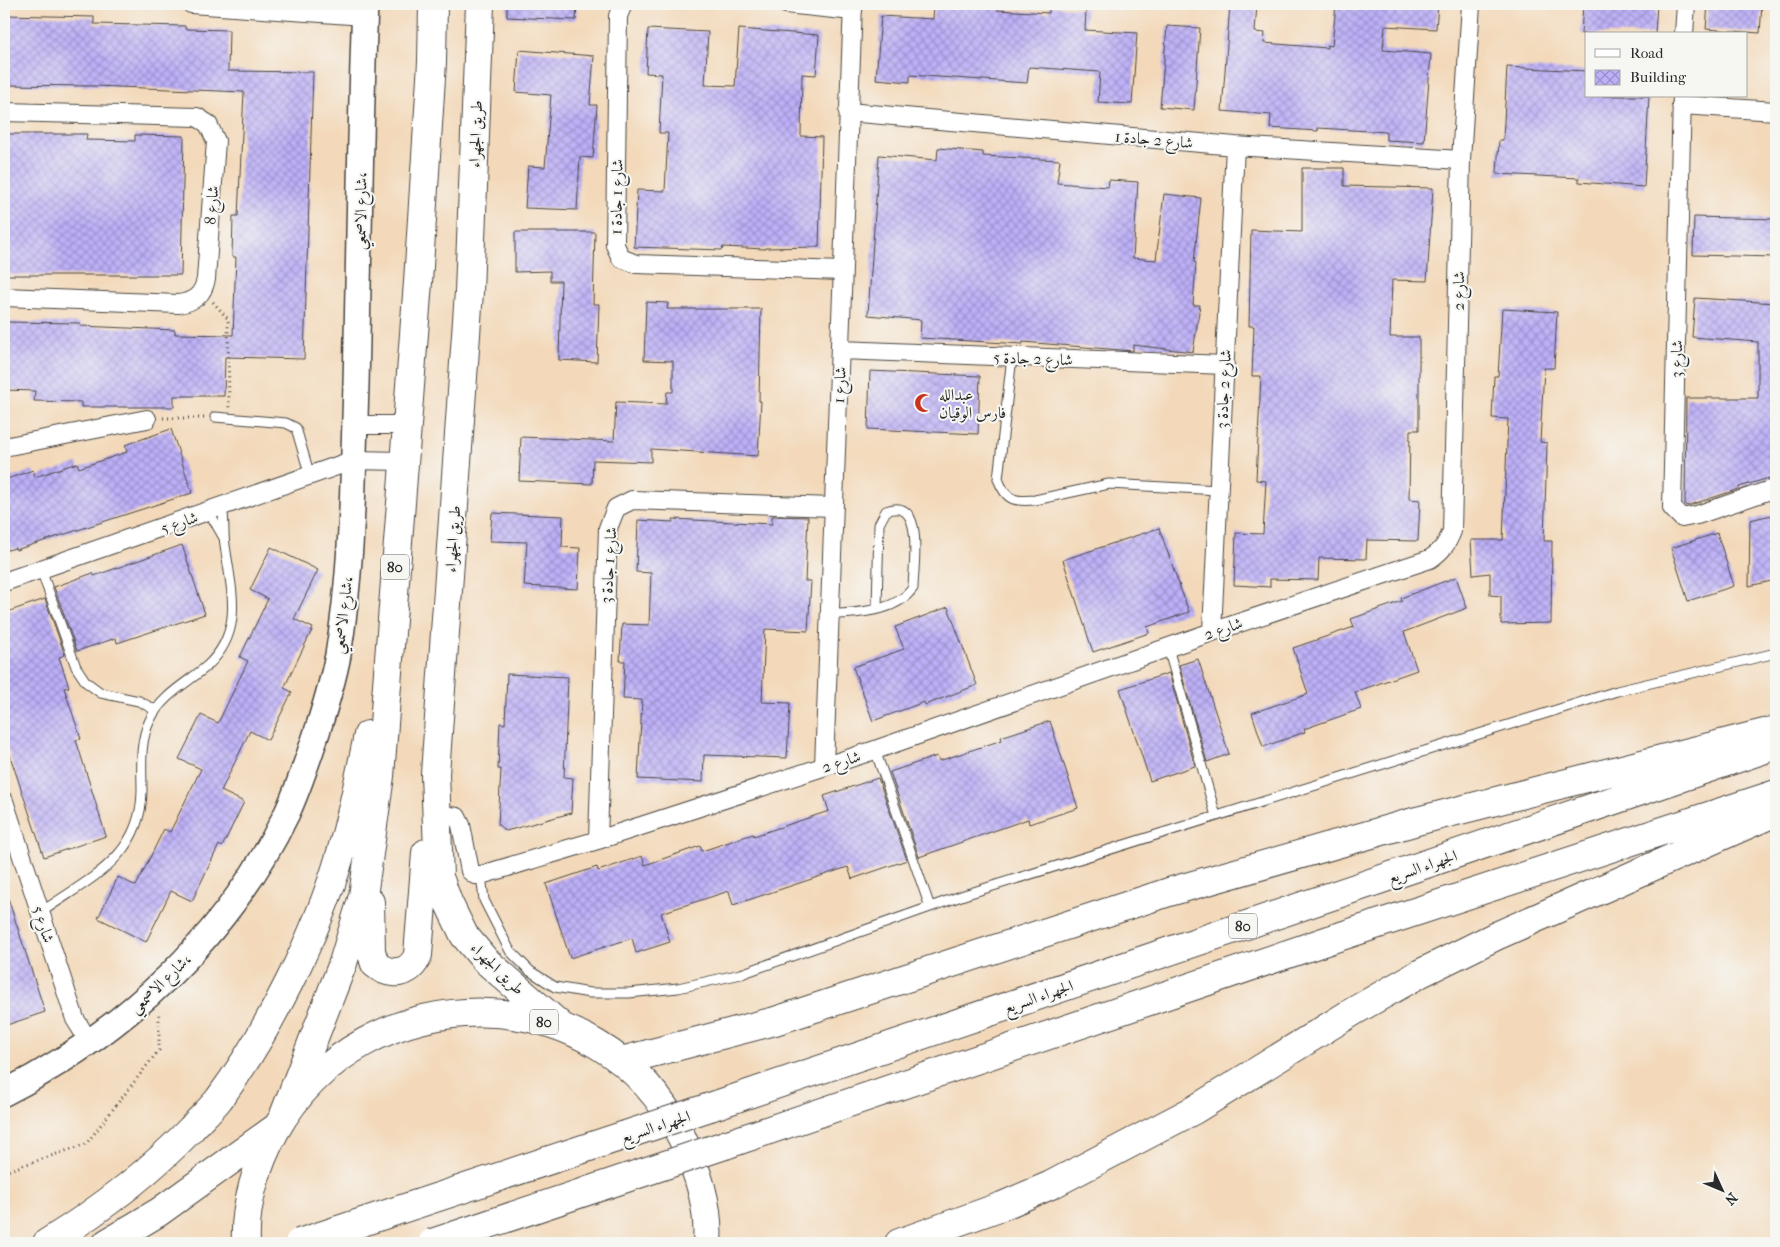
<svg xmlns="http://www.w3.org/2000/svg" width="1780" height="1247" font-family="'IM FELL French Canon',Amiri,serif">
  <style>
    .building { fill: url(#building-cross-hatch) }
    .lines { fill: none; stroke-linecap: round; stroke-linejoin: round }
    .lane-casing { stroke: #494540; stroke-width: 11 }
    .street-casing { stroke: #494540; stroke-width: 20 }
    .secondary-casing { stroke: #494540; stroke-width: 28 }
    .highway-casing { stroke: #494540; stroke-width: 30 }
    .path { stroke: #494540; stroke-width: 3; stroke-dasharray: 1 4; stroke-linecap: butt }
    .lane { stroke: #fff; stroke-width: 9 }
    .street { stroke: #fff; stroke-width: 18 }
    .secondary { stroke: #fff; stroke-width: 25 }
    .highway { stroke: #fff; stroke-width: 28 }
    .highway-bridge-casing { stroke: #494540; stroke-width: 30; stroke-linecap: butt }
    .highway-bridge { stroke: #fff; stroke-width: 28 }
    .labels { text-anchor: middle; stroke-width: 4; stroke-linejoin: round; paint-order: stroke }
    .shield { fill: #f6f6f2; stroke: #686867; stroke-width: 1 }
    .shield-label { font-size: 15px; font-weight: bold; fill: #2b2b2b }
    .street-label { font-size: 16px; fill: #2b2b2b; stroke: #f6f6f2 }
    .poi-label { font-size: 16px; fill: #2b2b2b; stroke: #f6f6f2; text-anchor: start }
  </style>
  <defs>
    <pattern id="building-cross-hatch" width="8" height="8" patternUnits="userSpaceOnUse" patternTransform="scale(1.25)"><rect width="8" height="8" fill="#bdb0f8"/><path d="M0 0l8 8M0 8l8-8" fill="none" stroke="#9a8fc9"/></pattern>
  </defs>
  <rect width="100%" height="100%" fill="#f6f6f2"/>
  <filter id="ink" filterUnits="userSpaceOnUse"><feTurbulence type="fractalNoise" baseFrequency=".02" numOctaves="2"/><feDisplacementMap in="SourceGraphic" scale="10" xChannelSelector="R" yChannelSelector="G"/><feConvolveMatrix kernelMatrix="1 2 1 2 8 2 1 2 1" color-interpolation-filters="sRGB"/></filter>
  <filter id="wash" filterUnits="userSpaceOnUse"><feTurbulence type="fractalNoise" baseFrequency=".0096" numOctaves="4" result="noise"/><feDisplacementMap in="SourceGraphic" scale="20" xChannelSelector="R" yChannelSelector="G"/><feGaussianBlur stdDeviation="1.12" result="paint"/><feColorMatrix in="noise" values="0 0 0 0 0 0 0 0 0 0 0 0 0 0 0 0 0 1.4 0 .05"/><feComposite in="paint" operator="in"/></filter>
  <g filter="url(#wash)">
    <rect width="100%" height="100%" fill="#f3d9ba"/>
    <g id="blocks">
      <path class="building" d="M507 4H577L576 20 507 17Z
        M934 4 997 7V10L1049 13V6L1086 9 1085 30 1137 33 1132 104 1098 102 1100 72 1029 67 1027 83 910 75V82L876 79 881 16 933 19Z
        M1230 4H1257L1255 32 1265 33 1264 43 1327 48V45L1332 46 1336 4H1438L1436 29 1385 26 1383 50 1431 54 1424 142 1386 140V132L1318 128V131L1270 128 1271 115 1222 111Z
        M1583 4H1657L1655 34H1581Z
        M1708 4H1762L1760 33 1706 29Z
        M4 15 94 17V24L185 26V29L229 30 228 71 313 72 304 359 225 357 224 396H174V407H81V402L34 401 35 391 4 390V322L80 323V326L175 330V334L233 335 236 257H232L233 216H238L244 92 95 86 4 85Z
        M1167 26 1200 28 1194 110 1160 107Z
        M648 29 708 32 705 85 735 86 739 29 819 35 816 75 802 74 801 136 822 137 819 247 765 248V249L723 247 722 250 634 247 637 190 665 191 668 133H659L662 74 646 73Z
        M519 50 594 56 590 105H597L593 158 580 157 577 210 525 208 528 166 545 167 551 95 516 92Z
        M1507 67 1586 71V96H1649L1644 187 1579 182V178L1497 174 1499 140H1503Z
        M4 134H87L86 140 135 141V135L184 136 181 275H4Z
        M938 148 983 152V156L1060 160 1057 183 1108 187 1109 180 1138 182 1133 258 1156 260 1164 194 1201 198 1194 262 1196 263 1193 305H1200L1193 352 1133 345V351L1023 342V344L920 338 921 320 868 315 879 155 937 160Z
        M1302 168H1344V186L1433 188 1427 281 1392 280 1390 337H1419V430H1410L1409 499 1420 500 1418 541 1367 540 1366 559 1319 558 1318 580 1270 579V587L1234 585 1236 533 1263 534 1266 481 1256 480 1261 376H1252L1254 326H1249L1251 230 1302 232Z
        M1694 217 1776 219V257L1693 255Z
        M515 232H595L593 304H599L597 362 559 360 561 281H550V271L515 272Z
        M1695 298 1776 303V476L1739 487V489L1687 506 1685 505 1686 398H1758V342L1692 337Z
        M646 302 668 303 667 309H761L759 401H761L758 456 651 449V462L593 460 592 484 519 481 521 437 614 441 616 402 666 404 667 392H673V361L644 360Z
        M1502 309 1557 312 1554 368H1544L1540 442 1547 443 1544 541H1552L1551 623 1501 624V596L1490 595V573L1473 575 1471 540H1503L1508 419 1492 418 1494 376H1498Z
        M870 371 980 376 978 434 868 429Z
        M171 429 192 493 16 550 15 548 4 551V480L33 470 35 477 77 463 79 468 127 452 125 445Z
        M492 513 563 516 562 547 580 548 578 589 524 586 527 542 490 541Z
        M1776 514V580L1749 586 1750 520Z
        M772 516 808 517 805 581H811L808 631 765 629 762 702 790 703 787 758 704 755 703 782 638 779 642 700 623 699 625 661H620L622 624 649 625 651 573 636 572 638 520 673 522V519L772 524Z
        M1159 528 1189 612 1147 627 1149 633 1093 652 1063 560Z
        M1717 533 1734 586 1688 601 1671 548Z
        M182 545 205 614 117 643 116 638 77 651 54 587 93 573 94 576Z
        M271 547 318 570 294 619 313 628 284 688 292 692 268 740 250 731 221 791 244 802 222 847 219 845 192 901 171 891 146 942 98 918 118 877 136 886 164 829 170 832 201 769 179 759 201 715 218 723 248 661 240 657 268 599 250 590Z
        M1456 577 1467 608 1404 632 1417 670 1355 692 1361 709 1304 729 1305 732 1263 747 1252 713 1308 694 1293 648 1354 627 1351 619 1402 601 1401 598Z
        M45 599 65 655 59 657 69 687 64 688 81 739 76 740 106 836 44 857 4 738V613Z
        M948 607 977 685 925 705 924 702 873 721 853 667 904 649 895 627Z
        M1198 659 1229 754 1207 762 1179 665Z
        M1169 673 1195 766 1150 781 1120 689Z
        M507 674 568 677 564 777 573 778 571 813 506 831 498 825 501 769H498L500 723 505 724Z
        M1050 721 1078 808 1029 824 1028 819 919 857 890 772 937 756 939 761 1002 740 1001 737Z
        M878 778 907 860 852 879 848 867 733 905 729 891 661 913 670 942 636 953 632 938 570 958 546 884 597 867 598 871 642 856 645 865 700 846 702 851 753 834 754 836 829 811 824 796Z
        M6 892 45 1012 4 1026V893Z"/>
    </g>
  </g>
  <g filter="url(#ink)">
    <use href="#blocks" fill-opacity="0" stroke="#494540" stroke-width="1"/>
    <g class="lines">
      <g class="lane-casing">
        <path id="lane" d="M1012 357 998 479C1006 500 1013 502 1035 500L1109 484 1219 490
          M215 417 286 423 296 428 310 476
          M209 512 224 538
          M41 570 76 667 86 682 101 693 139 701 155 710
          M831 615C859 612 895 613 913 588 913 568 926 495 886 511L879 524 877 609
          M1168 648 1216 816
          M875 750 930 907
          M481 875 484 900 510 951 530 971 555 987 590 993H629L678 988 741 974 964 895 1617 691 1776 653
          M40 913C88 879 141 858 142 791 142 768 139 742 150 720 162 695 186 684 207 666 245 631 231 590 225 545 223 533 225 520 222 508"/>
      </g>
      <g class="street-casing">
        <path id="street" d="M191 4 365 16
          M623 4 618 16 615 245 621 258 636 264 842 271
          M786 4 853 11
          M1684 34 1686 4
          M1682 96 1672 508 1682 518 1697 515 1776 488
          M1681 105 1776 111
          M4 112 197 117 208 124 216 141 206 279C203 295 194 302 178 304L4 297
          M848 112 1235 146 1461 160
          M841 350 1225 365
          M355 425H405
          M4 447 147 419
          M4 582 354 460 403 461
          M1212 632 1235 146
          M824 766 853 4
          M4 801 75 1019 90 1043
          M436 814 457 817 461 825 470 871 475 875H481L598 840 875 750 1212 632 1430 559C1442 551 1447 544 1452 531L1461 160 1471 4
          M598 840 608 528 616 508 632 500 832 507"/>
      </g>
      <g class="secondary-casing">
        <path id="secondary" d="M4 1093C125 1032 228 936 287 813 299 787 308 759 317 732 325 707 333 681 338 655 353 566 353 475 356 385 359 258 360 131 365 4"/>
      </g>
      <g class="highway-casing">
        <path id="highway" d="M480 4 469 292 435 774 439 877 448 902 464 935 485 960 561 1026
          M370 902 371 951 375 964C390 977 410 975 418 955L426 853
          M621 1061 775 1021 1169 892 1417 821 1776 730
          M710 1107 1765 749
          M284 1115 343 963 363 896 380 776 418 282 432 62 433 4
          M725 1145 1329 940 1776 794
          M47 1243C100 1210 148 1174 191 1129 200 1119 211 1109 219 1099 268 1033 317 934 340 856 352 816 360 775 368 735
          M107 1243 159 1212 277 1127
          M246 1243C244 1205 257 1164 275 1131 364 973 601 971 682 1138 697 1169 710 1208 707 1243
          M899 1243 1002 1206 1051 1185 1194 1110 1354 1011 1419 974 1496 936 1776 812"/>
      </g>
      <path class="path" d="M213 302 228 319 229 408
        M163 418H204
        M4 1172 86 1144 159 1050V1012"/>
      <use href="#lane" class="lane"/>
      <use href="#street" class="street"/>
      <use href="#secondary" class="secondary"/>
      <use href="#highway" class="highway"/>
      <g class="highway-bridge-casing">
        <path id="highway-bridge" d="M299 1243 710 1107
          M432 1243 725 1145"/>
      </g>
      <use href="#highway-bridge" class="highway-bridge"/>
    </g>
  </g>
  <defs>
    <g id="mosque-bare" transform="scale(1.5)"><path d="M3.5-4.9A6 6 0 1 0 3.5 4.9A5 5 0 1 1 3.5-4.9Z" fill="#c8321e" stroke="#f6f6f2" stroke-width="2.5" paint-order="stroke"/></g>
  </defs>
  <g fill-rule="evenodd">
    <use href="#mosque-bare" x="924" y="403"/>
  </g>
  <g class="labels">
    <g class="shield">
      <rect x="381" y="554.5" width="28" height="25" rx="4"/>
      <rect x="1229" y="913.5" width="28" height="25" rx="4"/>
      <rect x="530" y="1009.5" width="28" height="25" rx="4"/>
    </g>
    <g class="shield-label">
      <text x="395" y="572">80</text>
      <text x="1243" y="931">80</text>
      <text x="544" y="1027">80</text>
    </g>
    <g class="street-label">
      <text transform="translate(475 134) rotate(-88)" y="6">طريق الجهراء</text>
      <text transform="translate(1154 139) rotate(5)" y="6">شارع 2 جادة 1</text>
      <text transform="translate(616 197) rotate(-89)" y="6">شارع 1 جادة 1</text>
      <text transform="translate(211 205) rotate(-86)" y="6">شارع 8</text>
      <text transform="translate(360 211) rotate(-89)" y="6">شارع الاصمعي،</text>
      <text transform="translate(1458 291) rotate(-89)" y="6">شارع 2</text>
      <text transform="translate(1033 358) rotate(2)" y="6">شارع 2 جادة 5</text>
      <text transform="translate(1676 359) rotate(-89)" y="6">شارع 3</text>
      <text transform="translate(839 385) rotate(-87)" y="6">شارع 1</text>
      <text transform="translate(1223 389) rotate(-87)" y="6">شارع 2 جادة 3</text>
      <text transform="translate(179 522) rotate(-19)" y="6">شارع 5</text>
      <text transform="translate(452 539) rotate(-86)" y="6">طريق الجهراء</text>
      <text transform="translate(608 565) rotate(-86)" y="6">شارع 1 جادة 3</text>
      <text transform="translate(342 615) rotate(-83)" y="6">شارع الاصمعي،</text>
      <text transform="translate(1223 628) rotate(-19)" y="6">شارع 2</text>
      <text transform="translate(841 761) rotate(-18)" y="6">شارع 2</text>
      <text transform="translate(1422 866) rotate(-19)" y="6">الجهراء السريع</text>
      <text transform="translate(44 924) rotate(72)" y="6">شارع 5</text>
      <text transform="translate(498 968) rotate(44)" y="6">طريق الجهراء</text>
      <text transform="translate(160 983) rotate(-44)" y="6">شارع الاصمعي،</text>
      <text transform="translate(1038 996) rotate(-19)" y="6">الجهراء السريع</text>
      <text transform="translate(655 1126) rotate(-18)" y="6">الجهراء السريع</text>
    </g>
    <g class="poi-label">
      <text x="939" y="400">عبدالله<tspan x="939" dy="18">فارس الوقيان</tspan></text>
    </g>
  </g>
  <rect width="1780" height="1247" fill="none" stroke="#f6f6f2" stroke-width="20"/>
  <rect x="1585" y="32" width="162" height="65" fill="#f6f6f2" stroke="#a5a5a2"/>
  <rect x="1595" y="49" width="25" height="8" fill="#ffffff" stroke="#a5a5a2"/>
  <text x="1630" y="58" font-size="15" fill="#2b2b2b">Road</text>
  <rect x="1595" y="70" width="25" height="15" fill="url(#building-cross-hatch)" stroke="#a5a5a2"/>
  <text x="1630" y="82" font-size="15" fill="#2b2b2b">Building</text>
  <g transform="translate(1722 1190) rotate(134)" stroke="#f6f6f2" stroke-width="4" paint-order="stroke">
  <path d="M0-4L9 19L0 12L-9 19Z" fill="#2b2b2b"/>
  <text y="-8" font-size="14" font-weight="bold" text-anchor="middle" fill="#2b2b2b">N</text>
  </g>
</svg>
